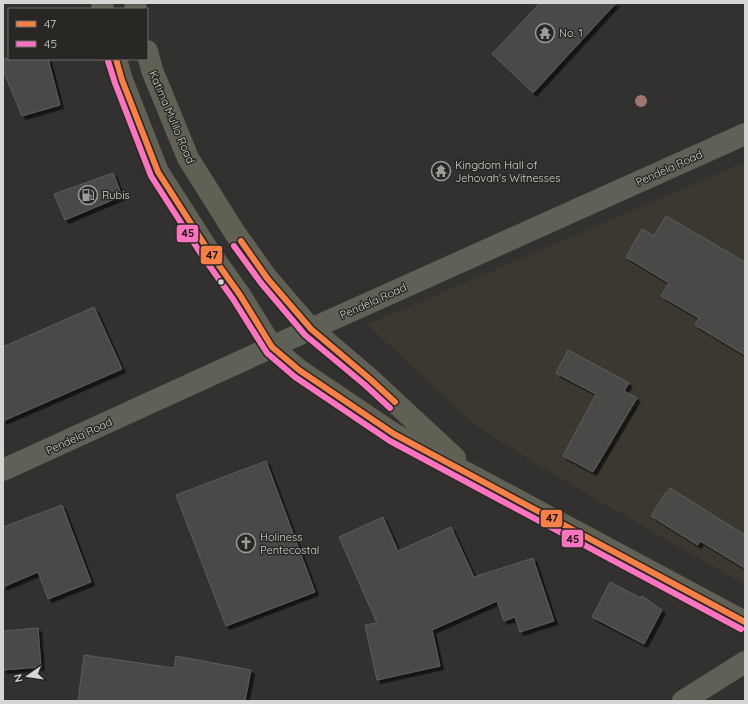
<svg xmlns="http://www.w3.org/2000/svg" width="748" height="704" font-family="Quicksand,sans-serif">
  <style>
    .built { fill: #3c3830 }
    .building { fill: #494847; stroke: #5e5d5c; filter: url(#shadow) }
    .lines { fill: none; stroke-linecap: round; stroke-linejoin: round }
    .minor { stroke: #5f6056; stroke-width: 22 }
    .tertiary { stroke: #5f6056; stroke-width: 22 }
    .secondary { stroke: #606154; stroke-width: 22 }
    .bus-1-casing { stroke: #292724; stroke-width: 9 }
    .bus-2-casing { stroke: #292724; stroke-width: 9 }
    .bus-1 { stroke: #f78048; stroke-width: 6 }
    .bus-2 { stroke: #fc73be; stroke-width: 6 }
    .tree { fill: #9f7570 }
    .bus-dot { fill: #d6d5d3; stroke: #292724; stroke-width: 1.5 }
    .labels { text-anchor: middle; stroke-width: 3; stroke-linejoin: round; paint-order: stroke }
    .poi-label { font-size: 11px; fill: #d6d5d3; stroke: #292724; text-anchor: start }
    .street-label { font-size: 11px; fill: #d6d5d3; stroke: #292724 }
    .line-badge { stroke: #292724; stroke-width: 1.5 }
    .pale-badge-label { font-size: 11px; text-anchor: middle; font-weight: bold; fill: #111 }
  </style>
  <defs>
    <filter id="shadow"><feDropShadow dx="3.5" dy="3.5" stdDeviation="0" flood-color="#0009"/></filter>
  </defs>
  <rect width="100%" height="100%" fill="#32312f"/>
  <path class="built" d="M745 162V585L534 463 474 424 396 351 367 325Z"/>
  <path class="building" d="M540 3H616L533 93 492 54Z
    M3 59H48L60 105 22 116 3 70Z
    M113 173 122 196 65 220 54 194Z
    M666 216 745 262V355L695 325 699 318 661 296 669 283 626 257 642 229 654 236Z
    M94 307 122 369 3 421V347Z
    M568 350 629 383 624 391 637 398 593 472 563 456 596 394 556 373Z
    M266 461 315 592 226 626 176 495Z
    M670 488 745 535V568L700 541 698 545 651 516 666 492 667 493Z
    M62 505 91 582 48 599 38 572 3 587V527Z
    M383 517 398 551 451 527 474 577 533 558 554 621 520 632 515 617 504 621 497 601 432 630 440 666 377 680 365 625 377 623 339 537Z
    M610 582 641 598 642 596 662 610 644 644 592 617Z
    M38 628 41 667 3 670V631Z
    M84 655 174 668 176 656 251 670 245 701H78Z"/>
  <g class="lines">
    <path class="minor" d="M272 347 311 329 745 134
      M683 701 745 662"/>
    <path class="tertiary" d="M3 470 272 347"/>
    <path class="secondary" d="M102 3 103 9
      M135 3 136 9
      M147 51 152 70 188 158 235 233 267 278 311 329 370 379 455 458
      M116 59 122 80 158 172 208 250 240 295 272 347 299 370 394 434 745 622"/>
    <g class="bus-1-casing">
      <path id="bus-1" d="M116 59 122 80 158 172 208 250 240 295 272 347 299 370 394 434 745 622
        M241 241 267 278 311 329 370 379 395 402"/>
    </g>
    <g class="bus-2-casing">
      <path id="bus-2" d="M108 61 115 83 151 176 201 254 233 299 267 353 295 377 390 441 741 629
        M234 246 261 283 305 335 365 385 390 408"/>
    </g>
    <use href="#bus-1" class="bus-1"/>
    <use href="#bus-2" class="bus-2"/>
  </g>
  <circle class="tree" cx="641" cy="101" r="6"/>
  <defs>
    <g id="temple-ring" transform="scale(1)"><circle r="9.5" fill="#292724" stroke="#9d9c9a" stroke-width="1.5"/><path d="M0-6L5-2H3V0L6.5 2.5H4V6H1.5V3h-3V6H-4V2.5H-6.5L-3 0V-2H-5Z" fill="#9d9c9a"/></g>
    <g id="fuel-ring" transform="scale(1)"><circle r="9.5" fill="#292724" stroke="#9d9c9a" stroke-width="1.5"/><path d="M-5.5-6h7V0h2V4h1.3V-2.5L3-4.5l.8-.8L6-3V5H2.5V1h-1V6h-7ZM-4.2-4.7v3.2H.2V-4.7Z" fill="#9d9c9a"/></g>
    <g id="church-ring" transform="scale(1)"><circle r="9.5" fill="#292724" stroke="#9d9c9a" stroke-width="1.5"/><path d="M-1.2-6h2.4v3.5h3.3v2.4h-3.3V6h-2.4V-.1h-3.3v-2.4h3.3Z" fill="#9d9c9a"/></g>
  </defs>
  <g fill-rule="evenodd">
    <use href="#temple-ring" x="545" y="33"/>
    <use href="#temple-ring" x="441" y="171"/>
    <use href="#fuel-ring" x="88" y="195"/>
    <use href="#church-ring" x="246" y="543"/>
  </g>
  <circle class="bus-dot" cx="221" cy="282" r="3.5"/>
  <g class="labels">
    <g class="poi-label">
      <text x="559" y="37">No. 1</text>
      <text x="455" y="169">Kingdom Hall of<tspan x="455" dy="13">Jehovah's Witnesses</tspan></text>
      <text x="102" y="199">Rubis</text>
      <text x="260" y="541">Holiness<tspan x="260" dy="13">Pentecostal</tspan></text>
    </g>
    <g class="street-label">
      <text transform="translate(172 117) rotate(67)" y="4">Katima Mulilo Road</text>
      <text transform="translate(669 168) rotate(-24)" y="4">Pendela Road</text>
      <text transform="translate(373 301) rotate(-24)" y="4">Pendela Road</text>
      <text transform="translate(79 436) rotate(-25)" y="4">Pendela Road</text>
    </g>
  </g>
  <g class="line-badge">
    <rect x="176" y="224" width="23" height="19" rx="4" fill="#fc73be"/>
    <rect x="200" y="245" width="23" height="20" rx="4" fill="#f78048"/>
    <rect x="540" y="509" width="23" height="19" rx="4" fill="#f78048"/>
    <rect x="561" y="529" width="23" height="19" rx="4" fill="#fc73be"/>
  </g>
  <g class="pale-badge-label">
    <text x="188" y="237">45</text>
    <text x="212" y="259">47</text>
    <text x="552" y="522">47</text>
    <text x="573" y="543">45</text>
  </g>
  <rect width="748" height="704" fill="none" stroke="#d6d5d3" stroke-width="8"/>
  <rect x="8" y="8" width="140" height="52" fill="#292724" stroke="#6e6d6a"/>
  <rect x="16" y="21" width="20" height="6" fill="#f78048" stroke="#6e6d6a"/>
  <text x="44" y="28" font-size="12" fill="#d6d5d3">47</text>
  <rect x="16" y="41" width="20" height="6" fill="#fc73be" stroke="#6e6d6a"/>
  <text x="44" y="48" font-size="12" fill="#d6d5d3">45</text>
  <g transform="translate(28 676) rotate(257)" stroke="#292724" stroke-width="3" paint-order="stroke">
  <path d="M0-3L7 15L0 10L-7 15Z" fill="#d6d5d3"/>
  <text y="-6" font-size="11" font-weight="bold" text-anchor="middle" fill="#d6d5d3">N</text>
  </g>
</svg>
